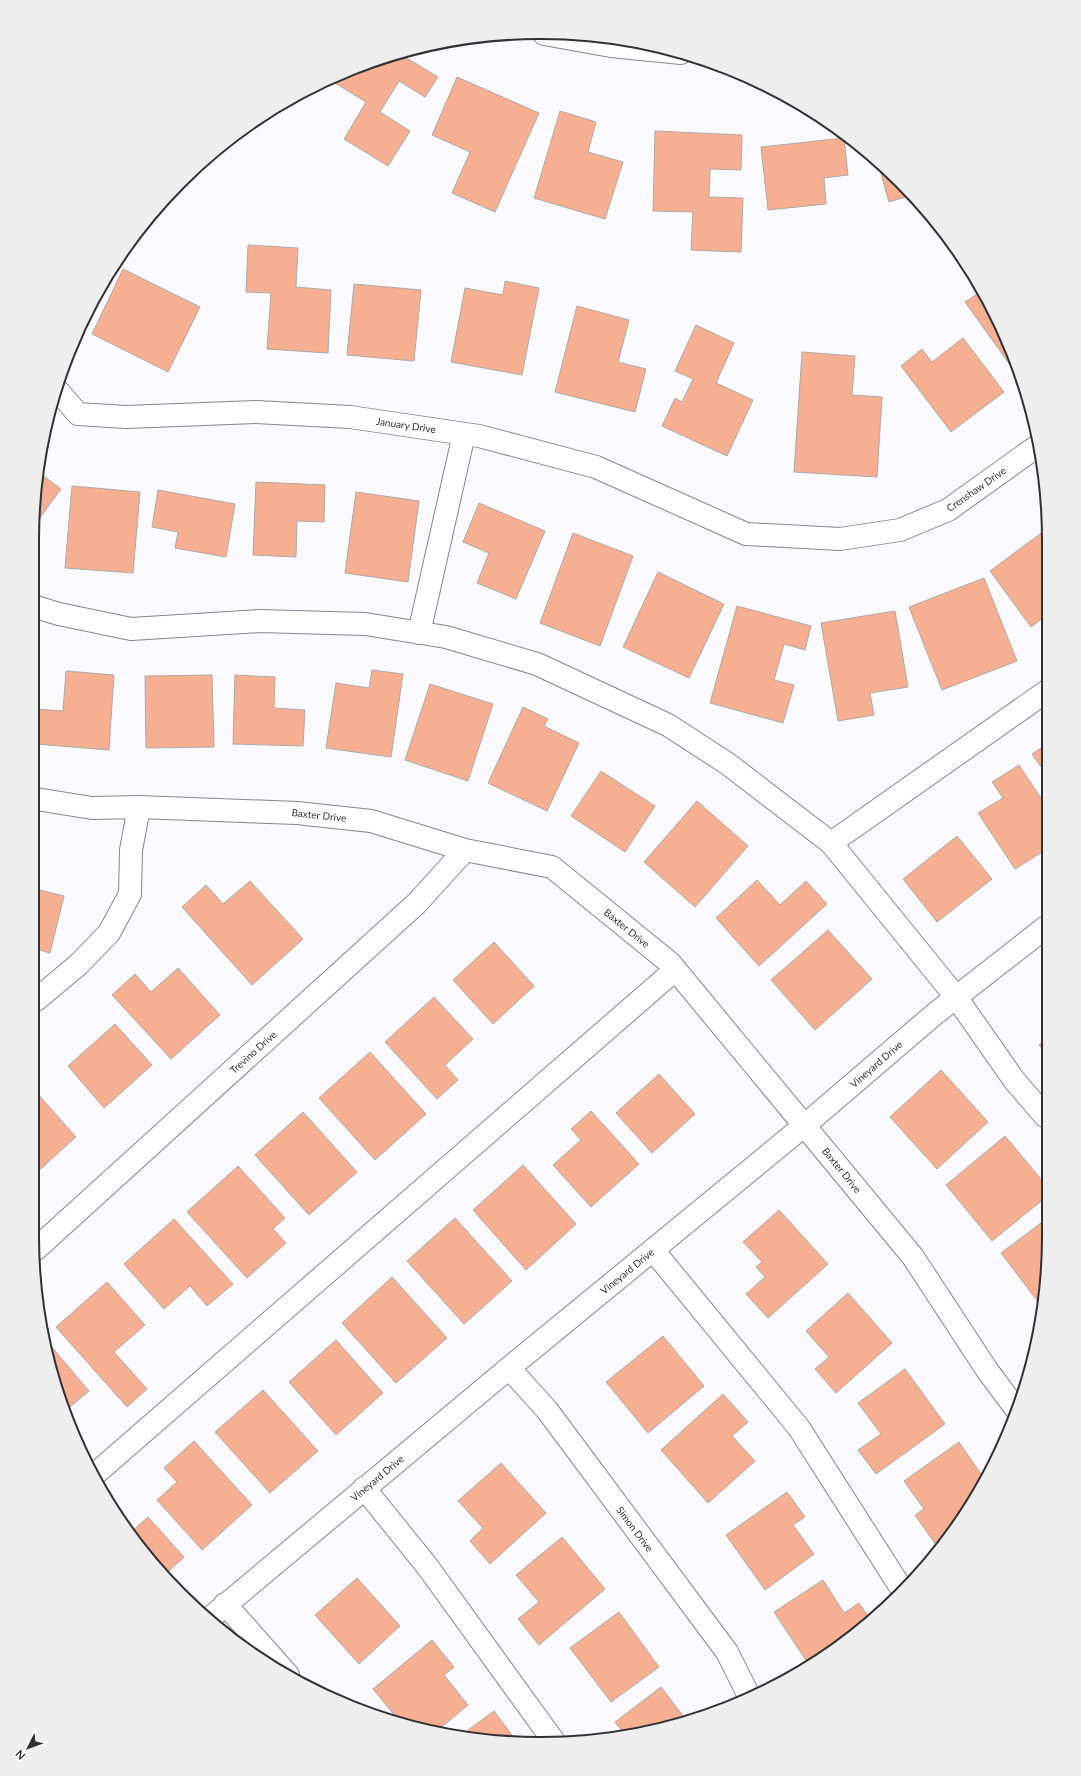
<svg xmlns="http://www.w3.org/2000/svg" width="1081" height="1776" font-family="Lato,sans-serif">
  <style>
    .building { fill: #f6b091; stroke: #aea8a6 }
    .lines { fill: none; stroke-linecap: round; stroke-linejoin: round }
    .minor-casing { stroke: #85858a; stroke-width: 24 }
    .minor { stroke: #fff; stroke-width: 22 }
    .labels { text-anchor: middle; stroke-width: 3.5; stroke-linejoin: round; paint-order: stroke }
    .street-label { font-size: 10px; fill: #313033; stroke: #fff }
    .rim { fill: none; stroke: #313033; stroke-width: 2 }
  </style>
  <rect width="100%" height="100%" fill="#fafafe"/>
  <path class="building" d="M400 54 438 77 425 97 399 81 380 112 410 131 388 166 344 139 366 102 335 83 339 76 377 59Z
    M457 77 539 113 495 212 452 193 470 152 432 135Z
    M560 111 596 122 588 152 623 162 605 219 534 198Z
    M655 131 742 135 741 170 710 169 709 197 743 198 741 252 691 250 693 212 653 211Z
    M844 138 848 175 824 178 826 204 768 210 761 147Z
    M878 163 912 195 889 202Z
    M248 245 298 248 296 287 331 290 328 353 267 349 271 293 246 292Z
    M123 269 200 307 168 372 92 334Z
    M505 281 539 288 522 375 451 362 465 288 503 295Z
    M354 284 421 290 414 361 347 355Z
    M983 290 1022 377 1023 383 965 302Z
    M577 306 629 320 618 362 646 369 635 412 555 392Z
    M696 325 734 343 716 383 753 400 727 456 662 426 675 398 682 402 693 379 675 371Z
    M963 338 1004 392 951 432 901 366 922 349 932 362Z
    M802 352 855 356 852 395 882 397 877 477 794 472Z
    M37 471 61 489 36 523V474Z
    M256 482 325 485 324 522 297 521 296 557 253 555Z
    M72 486 140 492 133 573 65 568Z
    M158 490 235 504 226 557 175 548 178 532 152 527Z
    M356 492 419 501 408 582 345 573Z
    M479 503 545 531 516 599 477 583 489 553 463 542Z
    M1048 528 1047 615 1031 627 990 571Z
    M573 533 633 556 600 646 540 623Z
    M658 572 724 604 689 678 623 647Z
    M984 578 1017 661 942 690 909 607Z
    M737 606 811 626 805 650 784 644 774 680 794 685 783 723 710 703Z
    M895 611 908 687 870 693 874 715 838 721 821 623Z
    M372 670 403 674 391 757 326 748 336 683 369 688Z
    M66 671 114 675 109 750 36 744V709L63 711Z
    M212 675 214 747 146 748 145 676Z
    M235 675 275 677 274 708 305 710 303 746 233 744Z
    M430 684 493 704 468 781 405 760Z
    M523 707 548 719 544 726 579 743 547 811 488 783Z
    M1047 744V775L1032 754Z
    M1019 765 1047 807V849L1015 869 978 813 1003 798 992 782Z
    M601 771 655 806 625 852 571 816Z
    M697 801 748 846 695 907 644 862Z
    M957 836 992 879 937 922 903 879Z
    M757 880 780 905 806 881 827 904 759 966 716 918Z
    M250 881 303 939 252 985 182 907 206 885 223 904Z
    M36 889 64 896 50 953 36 949Z
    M828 930 872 979 815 1030 771 980Z
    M494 942 534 986 493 1024 453 980Z
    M178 968 220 1015 171 1059 112 995 135 974 151 992Z
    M434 997 473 1039 445 1065 458 1080 437 1099 385 1042Z
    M115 1024 152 1065 104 1108 68 1066Z
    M1046 1039V1053L1039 1045Z
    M370 1052 426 1114 375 1160 319 1098Z
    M941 1070 988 1122 937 1169 890 1117Z
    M659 1074 695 1114 652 1153 616 1113Z
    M36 1092 76 1137 36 1173Z
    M591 1111 639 1164 591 1207 553 1165 581 1140 571 1129Z
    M303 1112 357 1172 309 1215 255 1155Z
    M1005 1136 1045 1184V1198L992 1241 946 1185Z
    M523 1165 576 1224 526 1270 473 1210Z
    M238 1166 285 1218 273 1229 286 1243 247 1278 187 1212Z
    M779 1210 828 1264 768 1318 746 1294 765 1277 756 1267 762 1262 743 1242Z
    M455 1218 512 1281 464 1324 407 1261Z
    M174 1219 233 1284 207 1306 190 1286 164 1309 124 1264Z
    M1045 1220V1302L1042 1307 1001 1253Z
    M392 1277 447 1338 396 1383 342 1323Z
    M107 1282 145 1325 114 1352 147 1389 127 1407 56 1327Z
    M848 1293 892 1343 836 1393 815 1369 829 1357 806 1331Z
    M663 1336 704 1386 648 1433 606 1382Z
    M45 1339 89 1391 64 1412 59 1399Z
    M336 1340 383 1393 336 1435 289 1382Z
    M905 1369 945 1424 876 1474 858 1450 881 1434 858 1403Z
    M263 1390 318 1451 270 1493 215 1432Z
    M723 1394 748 1422 732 1436 755 1461 708 1503 661 1450Z
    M194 1441 252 1505 202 1550 157 1500 177 1482 164 1468Z
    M959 1442 983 1477 950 1535 936 1545 915 1515 924 1509 904 1481Z
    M501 1463 546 1513 490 1564 470 1541 483 1528 458 1501Z
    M787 1492 805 1517 793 1525 814 1554 765 1590 726 1535Z
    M148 1517 184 1557 166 1574 137 1545 130 1533Z
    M562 1537 605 1589 539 1645 518 1619 539 1602 516 1575Z
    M357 1578 400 1626 359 1664 315 1615Z
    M823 1580 844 1613 859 1603 870 1619 850 1639 809 1665 774 1612Z
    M619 1612 659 1667 611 1702 570 1648Z
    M432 1640 454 1667 444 1675 468 1705 437 1731 401 1723 373 1689Z
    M661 1687 687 1721 625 1735 615 1722Z
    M494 1711 515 1739 511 1742 474 1740 460 1736Z"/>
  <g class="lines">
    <g class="minor-casing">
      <path id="minor" d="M544 34 611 46 681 53
        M58 391 78 414 126 417 256 412 350 417 479 436 596 467 746 534 840 539 900 530 948 510 1036 447
        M36 607 59 614 131 629 260 621 365 624 446 637 537 664 668 725 728 764 831 843 956 997 1014 1080 1045 1116
        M419 633 464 434
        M36 799 92 808 139 807 297 813 371 821 465 850 552 867 670 963 913 1257 987 1370 1016 1409
        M831 843 1047 691
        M36 1000 79 964 109 933 130 894 131 850 139 807
        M36 1249 417 903 465 850
        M653 1250 799 1428 901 1588
        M509 1368 547 1410 727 1652 750 1698
        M94 1475 675 970
        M364 1488 427 1566 555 1743
        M225 1604 288 1675
        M210 1618 509 1368 805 1125 936 1013 1046 927"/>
    </g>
    <use href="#minor" class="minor"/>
  </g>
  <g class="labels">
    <g class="street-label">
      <text transform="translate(406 425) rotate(8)" y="4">January Drive</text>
      <text transform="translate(976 489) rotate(-35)" y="4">Crenshaw Drive</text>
      <text transform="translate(319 815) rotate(6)" y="4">Baxter Drive</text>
      <text transform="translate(627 928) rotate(39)" y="4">Baxter Drive</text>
      <text transform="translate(253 1052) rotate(-42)" y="4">Trevino Drive</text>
      <text transform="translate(876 1064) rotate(-41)" y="4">Vineyard Drive</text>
      <text transform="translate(842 1170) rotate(51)" y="4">Baxter Drive</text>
      <text transform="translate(627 1271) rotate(-39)" y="4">Vineyard Drive</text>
      <text transform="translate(377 1478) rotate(-40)" y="4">Vineyard Drive</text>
      <text transform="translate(635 1529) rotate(53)" y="4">Simon Drive</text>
    </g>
  </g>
  <path d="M0 0H1081V1776H0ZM540 39H541A501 501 0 0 1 1042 540V1236A501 501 0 0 1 541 1737H540A501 501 0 0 1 39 1236V540A501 501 0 0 1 540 39Z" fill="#efeeef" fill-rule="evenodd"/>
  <path class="rim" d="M540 39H541A501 501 0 0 1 1042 540V1236A501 501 0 0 1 541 1737H540A501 501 0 0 1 39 1236V540A501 501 0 0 1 540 39Z"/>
  <g transform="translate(28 1748) rotate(228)" stroke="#ffffff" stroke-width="3" paint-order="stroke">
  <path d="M0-3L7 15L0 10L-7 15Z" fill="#313033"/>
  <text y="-6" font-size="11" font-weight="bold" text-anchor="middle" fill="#313033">N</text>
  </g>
</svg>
